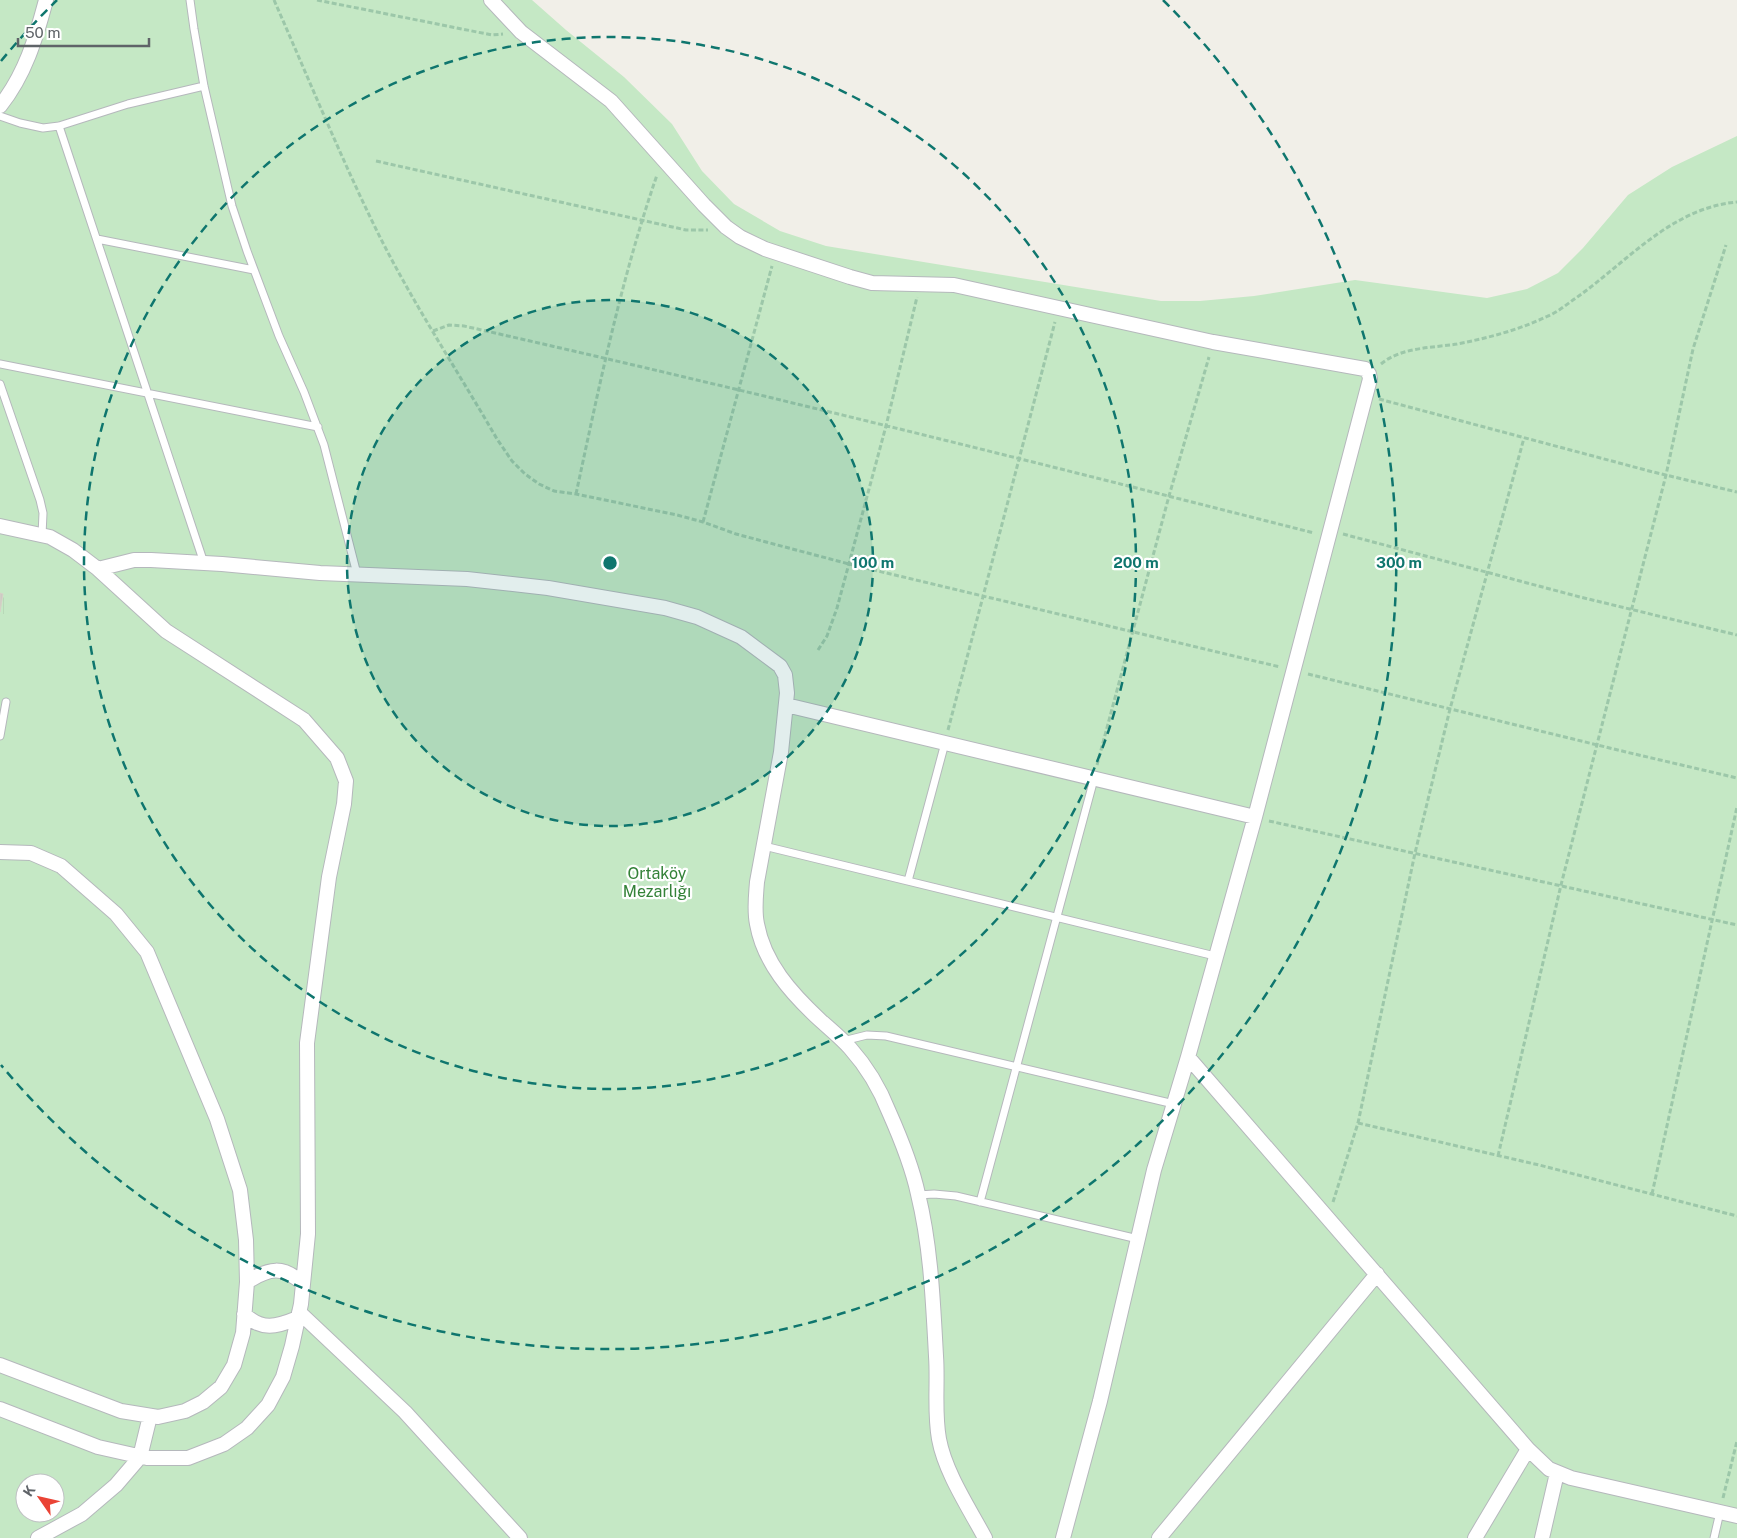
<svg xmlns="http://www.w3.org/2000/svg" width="1737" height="1538" font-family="'Public Sans',sans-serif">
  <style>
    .green { fill: #c5e8c5; fill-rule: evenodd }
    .building { fill: #cccac5; stroke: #d6d1c6; filter: url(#shadow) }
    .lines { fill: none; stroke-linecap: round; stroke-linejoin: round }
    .lane-casing { stroke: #b5b8bc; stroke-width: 9 }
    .street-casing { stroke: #b5b8bc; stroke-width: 16 }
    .path { stroke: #9cc7a9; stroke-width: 3; stroke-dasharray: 5 2.5; stroke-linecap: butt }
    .lane { stroke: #fff; stroke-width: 7 }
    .street { stroke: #fff; stroke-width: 14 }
    .ring { fill: none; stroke: #0f766e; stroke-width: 2.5; stroke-dasharray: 9 6 }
    .labels { text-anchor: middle; stroke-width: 4.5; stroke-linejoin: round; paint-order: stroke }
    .park-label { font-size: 16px; fill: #348238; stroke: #fff }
    .centre { fill: #0f766e; stroke: #fff; stroke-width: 2.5 }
    .ring-label { font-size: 15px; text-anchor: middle; font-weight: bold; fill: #0f766e; stroke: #fff; stroke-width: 4.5; stroke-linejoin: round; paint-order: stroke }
  </style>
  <defs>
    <filter id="shadow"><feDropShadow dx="4.5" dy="4.5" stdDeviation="0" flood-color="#0004"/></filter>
  </defs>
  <rect width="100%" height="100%" fill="#f1efe8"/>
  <path class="green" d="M0 0H532L566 30 624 77 672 124 702 171 734 204 780 231 826 246 1161 301H1200L1254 296 1355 280 1487 298 1527 289 1558 273 1583 248 1628 195 1672 167 1737 136V1538H0ZM25 1483H55V1513H25Z"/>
  <path class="building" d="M0 593 3 594 0 612Z"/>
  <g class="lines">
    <g class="lane-casing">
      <path id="lane" d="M190 0 194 29 204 86 232 206 247 251 279 336 304 392 324 445 357 574
        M0 116 20 123 43 128 59 126 128 104 204 86
        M59 126 204 563
        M97 239 254 270
        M0 364 318 427
        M0 384 40 500 43 513 42 535
        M0 736 6 702
        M764 846 1215 956
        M908 881 945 743
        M843 1041 867 1035 886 1036 1174 1104
        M918 1195 934 1194 956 1196 1138 1239
        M980 1202 1094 779
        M1714 1538 1720 1512"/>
    </g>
    <g class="street-casing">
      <path id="street" d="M491 0 521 32 611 101 704 205 726 227 740 237 765 249 850 277 872 283 954 285 1213 342 1365 369 1369 374 1370 379 1255 817 1188 1057 1154 1170 1100 1401 1063 1538
        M0 106C25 75 36 38 46 0
        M0 526 50 537 73 550 98 569 166 631 304 720 337 758 346 781 344 804 329 877 307 1043 308 1234 301 1304 292 1346 283 1377 268 1405 247 1428 224 1444 188 1458H147L98 1447 0 1409
        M98 569 134 560H151L222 564 320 573 467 579 548 588 665 608 697 617 741 637 780 666 785 675 787 693 781 752 757 882C756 896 754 910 757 924 764 963 791 993 820 1020 830 1029 841 1038 850 1048 867 1067 880 1089 889 1112 901 1139 912 1166 918 1194 931 1247 933 1302 936 1356 938 1383 934 1412 939 1439 945 1472 969 1508 985 1538
        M786 705 1255 817
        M0 852 31 853 61 866 116 914 147 952 217 1119 240 1190 246 1240 247 1282 243 1333 234 1365 221 1387 203 1402 185 1411 158 1417 121 1411 0 1365
        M1188 1057 1528 1449 1549 1469 1571 1478 1737 1516
        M247 1282C269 1268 283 1265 303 1284
        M299 1312 405 1412 520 1538
        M244 1314C262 1331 276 1327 298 1318
        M38 1538 82 1514 116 1485 140 1457 150 1416
        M1159 1538 1377 1274
        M1475 1538 1528 1449
        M1542 1538 1557 1473"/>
    </g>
    <path class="path" d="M274 0C307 75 338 151 374 225 410 299 456 368 497 439L512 461 525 474 539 484 554 491 576 494 677 515 703 522 736 534 849 564 1280 667
      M317 0 492 35 503 34
      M376 161 686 230H708
      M433 331 449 325 464 326C748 390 1031 461 1314 533
      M1381 364C1401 347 1432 348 1457 344 1488 338 1519 330 1548 316 1558 312 1567 304 1576 298 1627 262 1671 208 1737 202
      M1379 399 1653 472 1737 492
      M576 494C599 387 621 279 657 175
      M703 522 772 266
      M1343 534 1580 597 1737 635
      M818 650 827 636 837 608 886 426 917 297
      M1308 674 1626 752 1737 778
      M948 730 1055 322
      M1097 765 1169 496 1209 357
      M1269 821 1737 925
      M1358 1123 1539 1165 1737 1216
      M1498 1156 1561 885 1666 475 1693 349 1726 245
      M1652 1194 1737 807
      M1333 1202 1358 1123 1415 853 1450 709 1524 438
      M1723 1498 1737 1441"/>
    <use href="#lane" class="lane"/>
    <use href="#street" class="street"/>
  </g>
  <circle cx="610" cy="563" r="263" fill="#0f766e" fill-opacity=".12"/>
  <g class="ring">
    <circle cx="610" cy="563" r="263"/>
    <circle cx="610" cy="563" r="526"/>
    <path d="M1 61A789 789 0 0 1 57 0M1163 0A789 789 0 1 1 1 1065"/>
  </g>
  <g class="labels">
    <g class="park-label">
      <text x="657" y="879">Ortaköy<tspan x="657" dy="18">Mezarlığı</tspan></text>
    </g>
  </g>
  <circle cx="610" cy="563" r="8" class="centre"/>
  <g class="ring-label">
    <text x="873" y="568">100 m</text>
    <text x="1136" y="568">200 m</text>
    <text x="1399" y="568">300 m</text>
  </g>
  <g transform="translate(40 1498) rotate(304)"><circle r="24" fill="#ffffff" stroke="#bfc1c3"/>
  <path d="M0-4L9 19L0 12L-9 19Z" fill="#ea4335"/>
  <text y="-8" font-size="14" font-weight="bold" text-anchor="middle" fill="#5f6368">K</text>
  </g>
  <path d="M18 38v8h131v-8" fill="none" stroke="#5f6368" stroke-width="2.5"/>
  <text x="25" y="38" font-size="15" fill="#5f6368" stroke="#ffffff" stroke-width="4" paint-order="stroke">50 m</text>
</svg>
